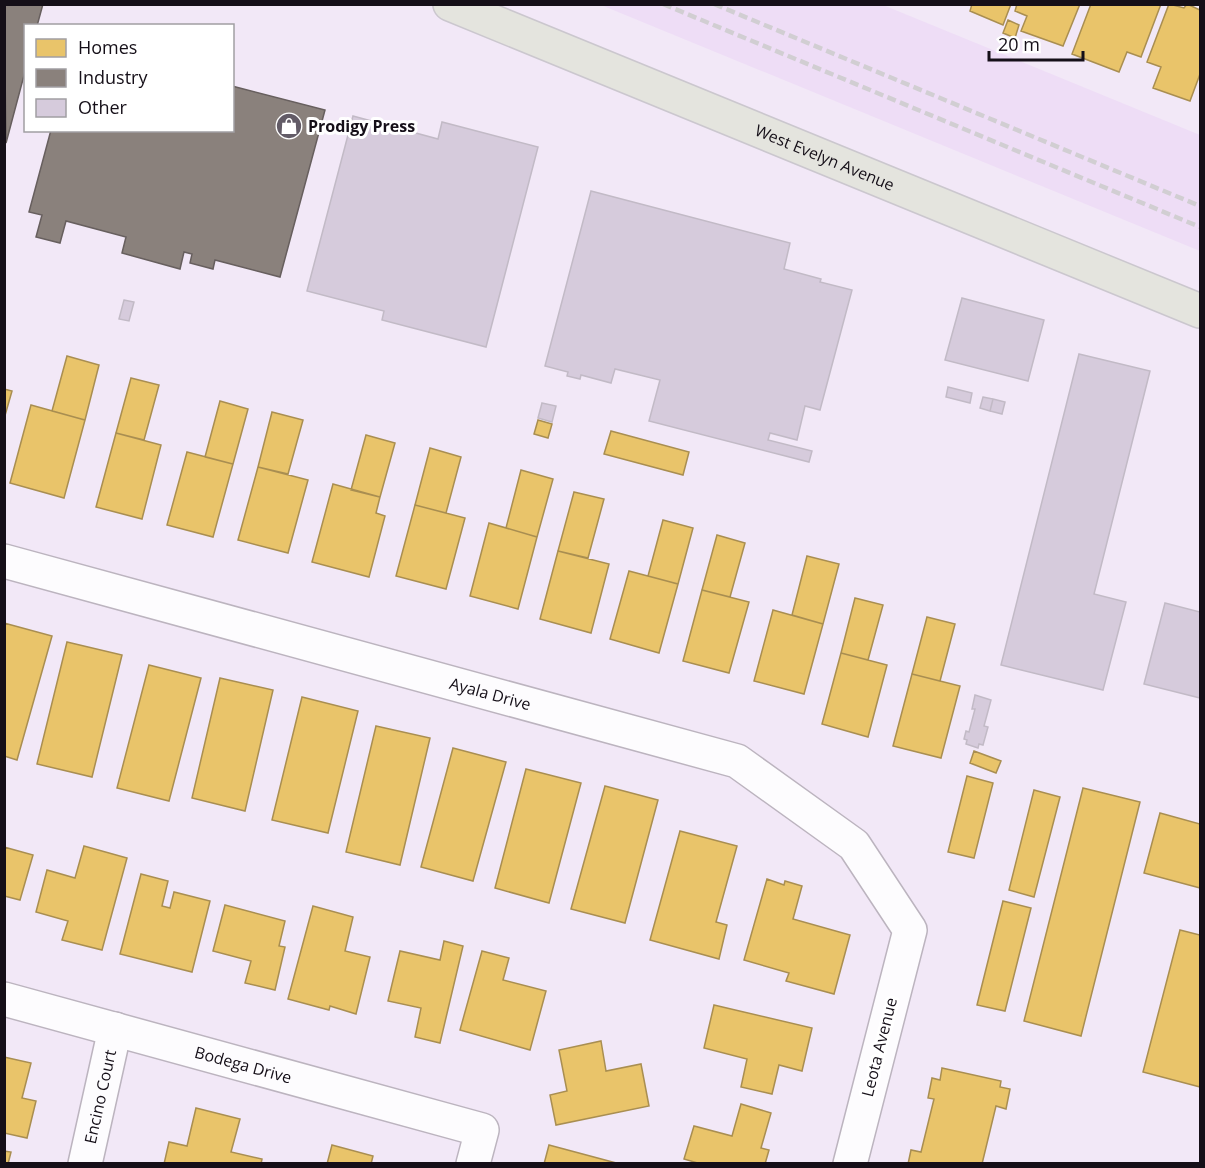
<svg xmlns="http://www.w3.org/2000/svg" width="1205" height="1168" font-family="'Open Sans',sans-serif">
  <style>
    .built { fill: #eeddf6 }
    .homes { fill: #e9c46a; stroke: #a98e51; stroke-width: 1.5 }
    .industry { fill: #8a817c; stroke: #675f5e; stroke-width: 1.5 }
    .building { fill: #d6cbdc; stroke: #c2bac6; stroke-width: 1.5 }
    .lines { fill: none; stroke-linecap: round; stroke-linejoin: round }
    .minor-casing { stroke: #bcb4bf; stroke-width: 36 }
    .major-casing { stroke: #cbc7ce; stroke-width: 36 }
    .minor { stroke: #fdfcfe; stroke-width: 33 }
    .major { stroke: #e4e4de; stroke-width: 33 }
    .rail { stroke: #d1ced2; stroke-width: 4.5; stroke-dasharray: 9 4.5; stroke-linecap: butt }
    .labels { text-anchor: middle; stroke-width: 6; stroke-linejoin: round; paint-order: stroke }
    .poi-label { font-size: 16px; font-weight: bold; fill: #150f18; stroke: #fff; text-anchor: start }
    .street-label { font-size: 16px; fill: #150f18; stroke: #fff }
  </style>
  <rect width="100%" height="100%" fill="#f2e8f7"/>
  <path class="built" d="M601 5H883L1200 135V251Z"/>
  <path class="homes" d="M972 4H1011L1003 25 970 11Z
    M1017 4H1080L1063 46 1021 31 1027 16 1015 11Z
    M1091 4H1161L1141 57 1127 52 1119 72 1072 54Z
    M1169 4 1184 8 1187 4 1200 10V74L1190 101 1153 88 1161 67 1147 62Z
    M1008 20 1019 25 1015 38 1003 33Z
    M67 356 99 365 85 420 52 411Z
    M131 378 159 385 144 440 116 433Z
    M4 389 12 391 4 419Z
    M220 401 248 409 233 464 205 457Z
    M31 405 85 420 64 498 10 483Z
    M272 412 303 420 288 474 258 467Z
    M538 420 552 424 548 438 534 434Z
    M611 431 689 452 683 475 604 454Z
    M116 433 161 445 142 519 96 507Z
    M366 435 395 443 380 497 351 490Z
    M430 448 461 457 446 513 415 505Z
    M187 452 233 464 213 537 167 525Z
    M258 467 308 480 288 553 238 540Z
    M521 470 553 479 537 537 506 528Z
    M333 484 380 497 376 513 385 516 369 577 312 562Z
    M574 492 604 499 588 558 558 551Z
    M415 505 465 518 446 589 396 576Z
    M663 520 693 528 678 584 648 576Z
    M489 523 537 537 518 609 470 596Z
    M717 535 745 543 730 597 702 590Z
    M558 551 609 564 591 633 540 619Z
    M807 556 839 564 823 624 792 615Z
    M629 571 678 584 659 653 610 639Z
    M702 590 749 602 729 673 683 661Z
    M855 598 883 605 868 660 841 653Z
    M773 610 823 624 804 694 754 681Z
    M927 617 955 624 940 681 912 674Z
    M4 623 52 636 17 760 4 756Z
    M67 642 122 655 92 777 37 764Z
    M841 653 887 665 868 737 822 724Z
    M149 665 201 678 169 801 117 788Z
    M912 674 960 686 941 758 893 746Z
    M220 678 273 690 245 811 192 798Z
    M302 697 358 711 328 833 272 820Z
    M376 726 430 738 400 865 346 852Z
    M453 748 506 762 473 881 421 867Z
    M974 751 1001 761 996 773 970 763Z
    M526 769 581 783 549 903 495 888Z
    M967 776 993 783 974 858 948 852Z
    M605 786 658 800 625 923 571 909Z
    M1083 788 1140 802 1081 1036 1024 1021Z
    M1034 790 1060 797 1034 897 1009 890Z
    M1160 813 1200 824V888L1144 873Z
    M680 831 737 846 716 922 727 925 719 959 650 940Z
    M84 846 127 858 102 950 62 940 68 921 36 912 47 870 75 878Z
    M4 847 33 855 20 900 4 896Z
    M141 874 168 881 162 906 170 908 174 892 210 901 192 972 120 954Z
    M767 879 784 885 785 881 802 886 793 919 850 935 834 994 786 981 789 973 744 960Z
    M1003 901 1031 908 1005 1011 977 1005Z
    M225 905 285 921 279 946 285 947 275 990 245 983 251 961 213 951Z
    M313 906 353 917 345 951 370 957 356 1014 330 1006 329 1010 288 999Z
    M1180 930 1200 935V1087L1143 1072Z
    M444 941 463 946 440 1043 415 1037 421 1008 388 1001 400 951 440 960Z
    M482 951 509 958 503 980 546 991 530 1050 460 1030Z
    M714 1005 812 1028 802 1071 779 1065 772 1094 741 1087 747 1059 704 1048Z
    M601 1041 606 1071 641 1064 649 1106 556 1125 550 1095 567 1091 559 1050Z
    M4 1057 31 1063 22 1098 36 1101 27 1138 4 1133Z
    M942 1068 1001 1081 1000 1087 1010 1089 1006 1109 996 1106 982 1164H908L911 1150 921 1152 934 1099 928 1098 932 1078 940 1080Z
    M741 1104 771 1113 761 1148 769 1150 765 1164H701L684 1159 694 1126 732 1136Z
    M196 1108 240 1119 231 1152 262 1159 261 1164H164L169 1142 187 1146Z
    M332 1145 373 1156 371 1164H327Z
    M549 1145 620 1164H544Z
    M4 1151 11 1152 8 1164H4Z"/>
  <path class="industry" d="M4 4H43L37 26H26V68L6 143Z
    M232 86 325 110 280 277 215 260 213 269 190 263 192 254 184 252 180 269 122 253 126 237 66 221 60 243 36 237 42 215 29 212 51 130H232Z"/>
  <path class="building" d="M353 116 438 139 442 122 538 147 486 347 382 320 384 311 307 291Z
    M591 191 790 243 784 269 821 279 820 282 852 290 820 410 805 406 797 440 770 433 768 440 812 451 809 462 649 421 660 380 615 369 611 383 581 375 580 379 567 376 568 372 545 366Z
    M962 298 1044 320 1028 381 945 360Z
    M124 300 134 302 129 321 119 319Z
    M1079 354 1150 371 1094 594 1126 602 1103 690 1001 665Z
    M948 387 972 393 970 403 946 397Z
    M983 397 993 399 990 411 980 408Z
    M993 399 1005 402 1002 414 990 411Z
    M542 403 556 406 552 422 538 418Z
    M1165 603 1200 612V698L1144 684Z
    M975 695 991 700 984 726 988 727 983 745 979 744 978 748 966 744 967 740 964 739 966 731 969 732 975 709H972Z"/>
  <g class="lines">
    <g class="minor-casing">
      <g id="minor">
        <path id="s1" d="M4 561 737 761 854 845 910 930 850 1164"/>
        <path id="s2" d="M4 999 482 1130 473 1164"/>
        <path id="s3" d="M85 1164 115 1029"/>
      </g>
    </g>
    <g class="major-casing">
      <g id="major">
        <path id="s4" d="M450 4 1200 311"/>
      </g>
    </g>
    <use href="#minor" class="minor"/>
    <use href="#major" class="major"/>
    <path class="rail" d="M663 4 1200 227
      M714 4 1200 206"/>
  </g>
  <defs>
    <g id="shop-disc" transform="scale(1.35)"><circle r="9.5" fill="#625b66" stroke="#fff"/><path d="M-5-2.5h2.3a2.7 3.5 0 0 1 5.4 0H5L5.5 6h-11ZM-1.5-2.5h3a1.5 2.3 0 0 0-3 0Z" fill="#fff"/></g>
  </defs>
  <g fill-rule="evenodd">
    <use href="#shop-disc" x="289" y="126"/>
  </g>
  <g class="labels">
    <g class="poi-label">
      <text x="308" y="132">Prodigy Press</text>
    </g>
    <g class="street-label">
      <text dy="6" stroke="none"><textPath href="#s4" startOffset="405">West Evelyn Avenue</textPath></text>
      <text dy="6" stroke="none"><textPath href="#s1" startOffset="504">Ayala Drive</textPath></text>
      <text transform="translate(879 1047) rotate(-76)" y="6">Leota Avenue</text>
      <text dy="6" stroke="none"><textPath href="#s2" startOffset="248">Bodega Drive</textPath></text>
      <text dy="6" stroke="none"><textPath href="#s3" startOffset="69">Encino Court</textPath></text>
    </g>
  </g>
  <rect width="1205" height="1168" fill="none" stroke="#150f18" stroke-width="12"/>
  <rect x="24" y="24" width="210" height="108" fill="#ffffff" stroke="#a19fa3" stroke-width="1.5"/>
  <rect x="36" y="39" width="30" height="18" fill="#e9c46a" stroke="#a19fa3" stroke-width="1.5"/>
  <text x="78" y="54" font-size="18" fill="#150f18">Homes</text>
  <rect x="36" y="69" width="30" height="18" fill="#8a817c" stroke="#a19fa3" stroke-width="1.5"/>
  <text x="78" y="84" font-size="18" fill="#150f18">Industry</text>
  <rect x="36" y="99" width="30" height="18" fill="#d6cbdc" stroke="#a19fa3" stroke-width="1.5"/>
  <text x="78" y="114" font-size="18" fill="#150f18">Other</text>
  <path d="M989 51v9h94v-9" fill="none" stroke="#150f18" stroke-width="3"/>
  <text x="998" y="51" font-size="18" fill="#150f18" stroke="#ffffff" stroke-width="4.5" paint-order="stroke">20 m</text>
</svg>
